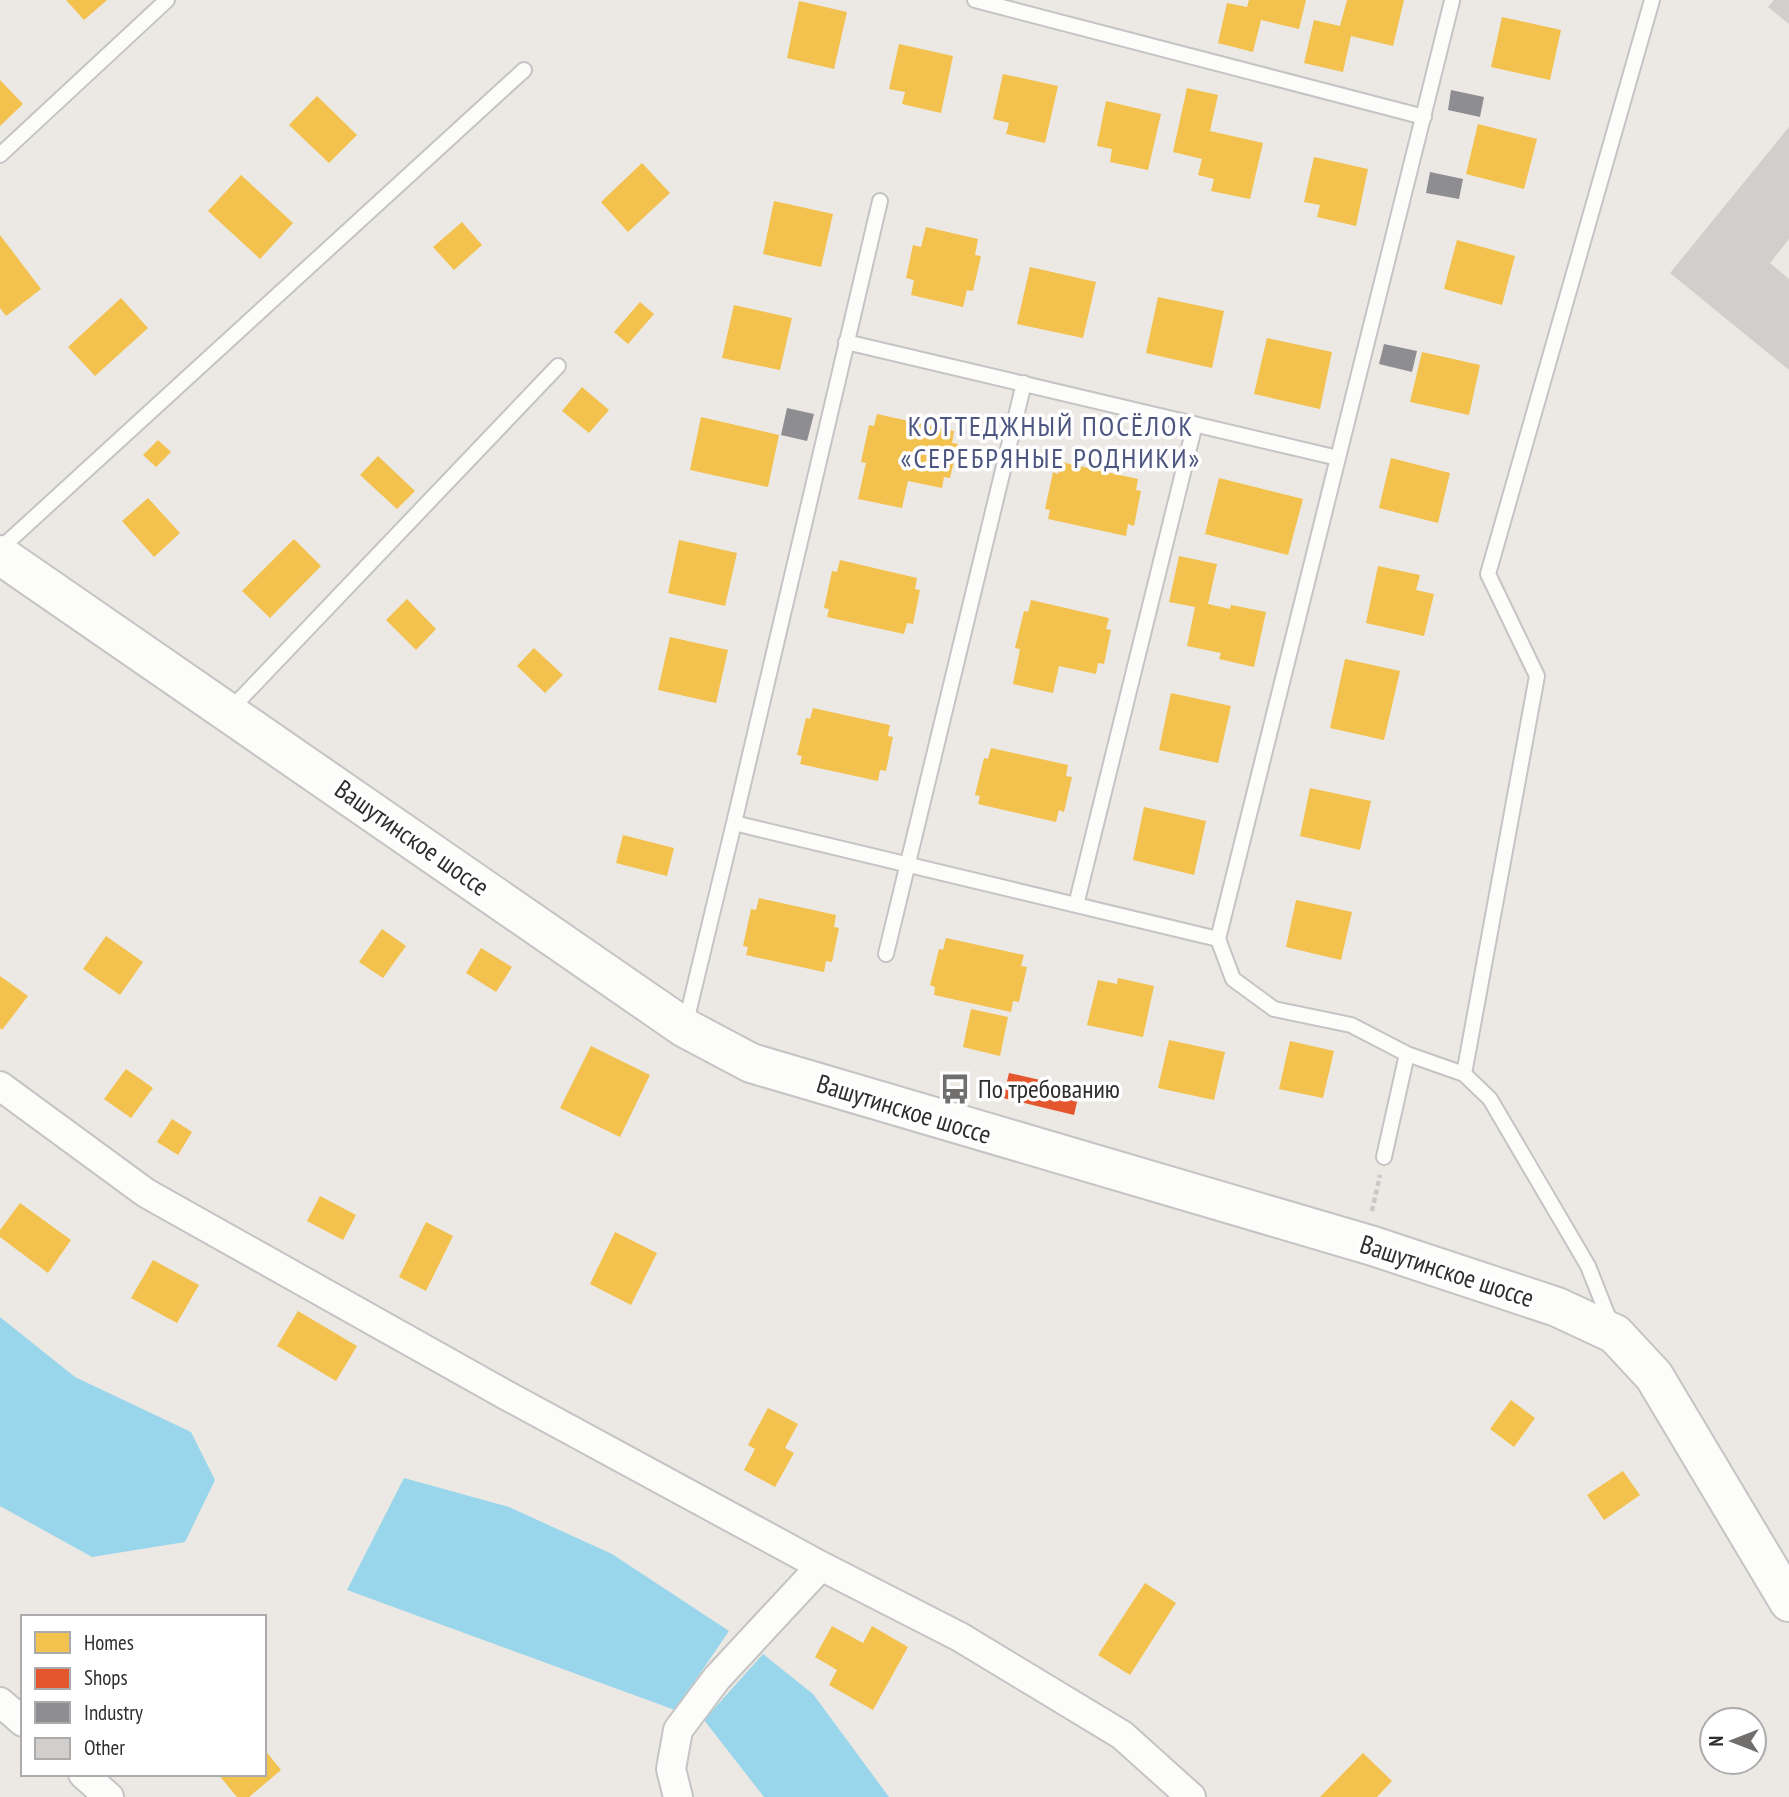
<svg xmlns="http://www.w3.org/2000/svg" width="1789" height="1797" font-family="'PT Sans Narrow',sans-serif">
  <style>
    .water { fill: #99d6ec }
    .homes { fill: #f2c14e }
    .shops { fill: #e4572e }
    .industry { fill: #8d8d92 }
    .building { fill: #d1cecb }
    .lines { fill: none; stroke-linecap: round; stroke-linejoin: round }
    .lane-casing { stroke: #c5c4c5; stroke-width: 18 }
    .street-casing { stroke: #c5c4c5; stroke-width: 32 }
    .secondary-casing { stroke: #c5c4c5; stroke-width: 42 }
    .path { stroke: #c9c9c8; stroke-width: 4.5; stroke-dasharray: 5 3.5; stroke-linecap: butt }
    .lane { stroke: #fcfcfb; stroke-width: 14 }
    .street { stroke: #fcfcfb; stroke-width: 28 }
    .secondary { stroke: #fcfcfb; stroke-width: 38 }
    .labels { text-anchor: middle; stroke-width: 7; stroke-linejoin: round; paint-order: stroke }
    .street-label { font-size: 26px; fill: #2e2e2e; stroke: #fff }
    .poi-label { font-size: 26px; fill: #2e2e2e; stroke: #fff; text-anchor: start }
    .neighbourhood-label { font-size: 28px; letter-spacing: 2px; fill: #4d5680; stroke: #fff }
  </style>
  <rect width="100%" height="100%" fill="#ece8e4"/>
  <path class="water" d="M0 1317 75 1377 191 1432 215 1480 185 1542 92 1557 0 1506Z
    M404 1478 509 1507 612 1554 729 1631 675 1710 347 1590Z
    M763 1654 813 1694 889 1797H764L704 1720Z"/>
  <path class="homes" d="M66 0H107L84 20Z
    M1249 0H1306L1299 29 1261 20 1253 52 1218 43 1227 3 1247 7Z
    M1347 0H1404L1393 46 1351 36 1343 72 1304 63 1314 20 1340 26Z
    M799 1 847 12 834 69 787 58Z
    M1502 17 1561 30 1550 80 1491 67Z
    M899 44 953 56 941 113 902 104 905 92 889 89Z
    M1003 74 1058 86 1045 143 1006 134 1009 123 993 119Z
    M0 80 23 104 0 126Z
    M1187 88 1218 95 1210 131 1263 143 1250 199 1211 191 1214 179 1198 175 1202 159 1173 152Z
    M317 96 357 135 329 163 289 125Z
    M1106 101 1161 114 1148 170 1110 162 1112 149 1097 146Z
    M1478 124 1537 139 1524 189 1466 174Z
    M1314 157 1368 169 1356 226 1317 217 1320 205 1304 202Z
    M642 163 670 193 628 232 601 202Z
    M241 175 293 223 260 259 208 211Z
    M774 201 833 214 821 267 763 254Z
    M462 222 482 245 454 270 433 247Z
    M926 227 978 239 975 255 981 256 973 291 967 290 963 307 911 295 914 280 906 278 913 245 921 247Z
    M0 235 41 289 6 316 0 308Z
    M1457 240 1515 256 1502 305 1444 289Z
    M1030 267 1096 282 1083 338 1017 324Z
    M1158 297 1224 311 1212 368 1146 353Z
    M121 298 148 328 95 376 68 347Z
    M640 302 654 314 628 344 614 332Z
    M734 305 792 318 780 370 722 358Z
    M1267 338 1332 352 1320 409 1254 394Z
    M1422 352 1480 365 1469 415 1410 402Z
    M582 387 609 410 589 433 562 411Z
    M877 414 954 431 952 443 958 444 950 478 944 477 942 488 908 481 902 508 858 499 866 463 861 462 869 425 874 426Z
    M701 417 779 435 768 487 690 470Z
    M158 440 171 452 156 467 143 455Z
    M378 456 415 491 397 509 360 475Z
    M1391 458 1450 473 1438 523 1379 508Z
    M1061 462 1138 479 1136 490 1141 491 1134 526 1128 524 1126 536 1048 519 1050 510 1045 509 1053 472 1058 474Z
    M1219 478 1303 499 1288 555 1205 534Z
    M148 498 180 533 154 557 122 521Z
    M294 539 321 566 270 618 242 591Z
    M679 540 737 553 725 606 668 593Z
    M1179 556 1217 564 1208 604 1230 609 1231 605 1266 612 1254 667 1219 659 1221 653 1187 646 1195 607 1169 602Z
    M840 560 917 578 915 589 920 590 913 624 907 623 904 634 827 617 829 609 824 608 832 571 837 572Z
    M1378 566 1420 575 1416 590 1434 594 1424 636 1366 623Z
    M407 599 436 629 416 650 386 620Z
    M1031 600 1109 618 1106 629 1111 630 1104 664 1098 663 1096 674 1059 666 1053 693 1013 684 1020 649 1015 648 1024 611 1028 612Z
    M670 637 728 650 716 703 658 690Z
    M534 648 563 675 545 693 517 666Z
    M1345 659 1400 671 1384 740 1330 728Z
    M1171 693 1231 706 1218 763 1159 750Z
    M813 708 890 725 888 736 893 737 886 771 880 770 878 781 800 764 802 756 797 755 806 718 810 719Z
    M991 748 1068 765 1066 776 1072 777 1064 812 1059 810 1056 822 978 804 980 796 975 795 984 758 988 759Z
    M1310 788 1371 801 1360 850 1300 836Z
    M1144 807 1206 821 1194 875 1133 860Z
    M623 835 674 848 667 876 616 863Z
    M759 898 836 915 834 927 839 928 832 962 826 961 824 972 746 955 748 947 743 946 751 909 756 910Z
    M1296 900 1352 912 1341 960 1286 947Z
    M382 929 406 946 383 978 359 962Z
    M106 936 143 962 120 995 83 969Z
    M946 938 1024 955 1021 966 1027 967 1019 1002 1013 1001 1011 1012 934 995 935 987 930 985 939 949 943 950Z
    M481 948 512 967 496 992 466 973Z
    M0 976 28 996 2 1030 0 1028Z
    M1118 978 1154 986 1143 1037 1087 1025 1098 980 1117 984Z
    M971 1009 1008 1017 1000 1056 963 1047Z
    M1169 1040 1225 1052 1214 1100 1158 1088Z
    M1290 1041 1334 1051 1323 1098 1279 1089Z
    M591 1046 650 1075 620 1137 560 1108Z
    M126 1069 153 1088 131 1118 104 1099Z
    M172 1119 192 1132 178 1155 157 1142Z
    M320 1196 356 1215 343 1240 307 1221Z
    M20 1203 71 1240 48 1273 0 1237V1230Z
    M426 1222 453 1236 426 1291 399 1277Z
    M615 1232 657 1253 631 1305 590 1284Z
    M153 1260 199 1285 177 1323 131 1298Z
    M298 1311 357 1346 336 1381 277 1346Z
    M1511 1400 1535 1418 1514 1447 1490 1429Z
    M768 1408 798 1424 785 1448 794 1453 775 1487 744 1470 755 1449 748 1445Z
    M1623 1471 1640 1495 1604 1520 1587 1495Z
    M1145 1583 1176 1603 1130 1675 1098 1655Z
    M832 1626 863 1643 872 1626 908 1647 873 1710 829 1685 837 1670 815 1657Z
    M264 1749 281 1770 249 1797H237L218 1774H264Z
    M1363 1753 1392 1781 1377 1797H1320Z"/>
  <path class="shops" d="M1009 1073 1080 1089 1074 1115 1003 1098Z"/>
  <path class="industry" d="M1451 90 1484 97 1480 117 1448 110Z
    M1430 172 1463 179 1459 199 1426 193Z
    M1384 344 1417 351 1412 372 1379 364Z
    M787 408 814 414 807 441 781 435Z"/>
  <path class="building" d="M1774 0H1789V24L1768 7Z
    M1789 127V239L1770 263 1789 279V370L1670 273Z"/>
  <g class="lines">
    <g class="lane-casing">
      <path id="lane" d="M975 0 1424 117
        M0 155 167 0
        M880 201 734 823 1218 939 1233 979 1274 1009 1351 1025 1407 1054 1464 1074 1490 1099 1588 1266 1611 1324
        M846 342 1338 458
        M0 549 524 70
        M229 711 558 366
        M1076 905 1195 424
        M1218 939 1452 1
        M886 954 1024 383
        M685 1026 734 823
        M1464 1074 1537 676 1488 574 1652 0
        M1384 1157 1407 1054"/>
    </g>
    <g class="street-casing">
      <path id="street" d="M0 1086 146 1193 504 1394 821 1566 960 1637 1122 1735 1191 1797
        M0 1702 23 1722
        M83 1774 109 1797
        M678 1797 671 1769 678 1730 717 1678 821 1566"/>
    </g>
    <g class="secondary-casing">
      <path id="secondary" d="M0 555 685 1028 751 1063 1373 1246 1557 1307 1615 1334 1654 1376 1789 1602"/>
    </g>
    <path class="path" d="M1372 1211 1380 1175"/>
    <use href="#lane" class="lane"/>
    <use href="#street" class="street"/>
    <use href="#secondary" class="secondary"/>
  </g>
  <defs>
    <g id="bus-bare" transform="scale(2.415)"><path d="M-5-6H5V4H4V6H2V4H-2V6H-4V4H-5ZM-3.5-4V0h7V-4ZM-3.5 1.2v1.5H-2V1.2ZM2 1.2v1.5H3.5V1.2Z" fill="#706f6e" stroke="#fff" stroke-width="2.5" paint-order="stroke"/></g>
  </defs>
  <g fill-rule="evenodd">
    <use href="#bus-bare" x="955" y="1089"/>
  </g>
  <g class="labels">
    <g class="street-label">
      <text transform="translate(412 838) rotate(35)" y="9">Вашутинское шоссе</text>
      <text transform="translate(904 1109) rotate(17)" y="9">Вашутинское шоссе</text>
      <text transform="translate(1447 1271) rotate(18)" y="9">Вашутинское шоссе</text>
    </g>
    <g class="poi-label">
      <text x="978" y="1098">По требованию</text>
    </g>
    <g class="neighbourhood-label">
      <text x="1051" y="436">КОТТЕДЖНЫЙ ПОСЁЛОК<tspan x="1051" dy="32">«СЕРЕБРЯНЫЕ РОДНИКИ»</tspan></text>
    </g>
  </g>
  <rect x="21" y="1615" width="245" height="161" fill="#ffffff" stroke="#ababab" stroke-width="2"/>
  <rect x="35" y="1632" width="35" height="21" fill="#f2c14e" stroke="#ababab" stroke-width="2"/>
  <text x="84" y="1650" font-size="21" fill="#2e2e2e">Homes</text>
  <rect x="35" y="1668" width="35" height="21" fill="#e4572e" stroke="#ababab" stroke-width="2"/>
  <text x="84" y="1685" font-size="21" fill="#2e2e2e">Shops</text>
  <rect x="35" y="1702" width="35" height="21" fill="#8d8d92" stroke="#ababab" stroke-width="2"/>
  <text x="84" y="1720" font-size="21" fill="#2e2e2e">Industry</text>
  <rect x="35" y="1738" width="35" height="21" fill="#d1cecb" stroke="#ababab" stroke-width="2"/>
  <text x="84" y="1755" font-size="21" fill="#2e2e2e">Other</text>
  <g transform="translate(1733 1741) rotate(270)"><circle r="33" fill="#ffffff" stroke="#ababab" stroke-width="2"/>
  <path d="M0-5L12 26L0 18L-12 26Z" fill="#706f6e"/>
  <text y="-10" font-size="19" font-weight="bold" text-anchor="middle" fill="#2e2e2e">N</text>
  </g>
</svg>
